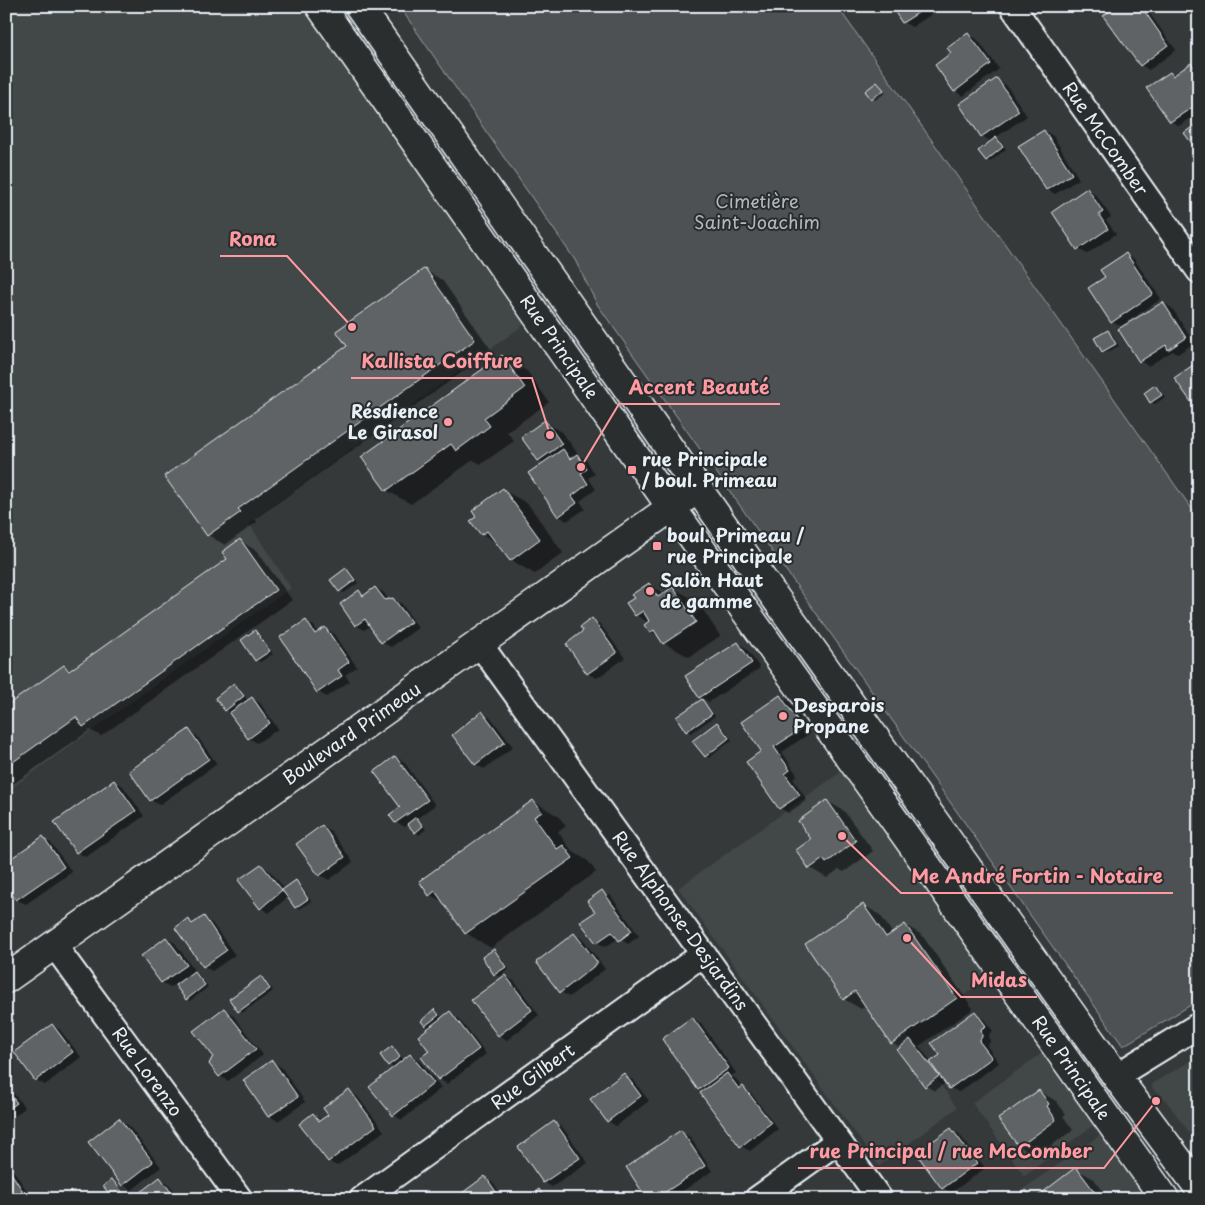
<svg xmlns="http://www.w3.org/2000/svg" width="1205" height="1205" font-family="'Playpen Sans',sans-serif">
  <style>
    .built { fill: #424647 }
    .green { fill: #4d5152; stroke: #9aa1a5 }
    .shadow { fill: #0007 }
    .building { fill: #5f6365; stroke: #e8f1f8 }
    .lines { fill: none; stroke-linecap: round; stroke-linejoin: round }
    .minor-casing { stroke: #e8f1f8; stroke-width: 28 }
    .tertiary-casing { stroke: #e8f1f8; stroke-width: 31 }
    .minor { stroke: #2a2d2e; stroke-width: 24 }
    .tertiary { stroke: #2a2d2e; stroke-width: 28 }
    .poi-dot { fill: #ff9aa2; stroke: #2a2d2e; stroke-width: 2 }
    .labels { text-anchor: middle; stroke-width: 4; stroke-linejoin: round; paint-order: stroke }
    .street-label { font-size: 18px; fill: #e8f1f8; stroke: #2a2d2e }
    .park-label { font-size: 18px; fill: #b2b9be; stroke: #2a2d2e }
    .poi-label { font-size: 18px; font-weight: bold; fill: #e8f1f8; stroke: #2a2d2e; text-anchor: start }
    .leader { fill: none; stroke: #ff9aa2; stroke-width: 2 }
    .callout-dot { fill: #ff9aa2; stroke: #2a2d2e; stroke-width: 2 }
    .callout-label { font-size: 19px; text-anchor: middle; font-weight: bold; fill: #ff9aa2; stroke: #2a2d2e; stroke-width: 4; stroke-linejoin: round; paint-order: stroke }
  </style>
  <rect width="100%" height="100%" fill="#35393a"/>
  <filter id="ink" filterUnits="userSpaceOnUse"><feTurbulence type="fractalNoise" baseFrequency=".02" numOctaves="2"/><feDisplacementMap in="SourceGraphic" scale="10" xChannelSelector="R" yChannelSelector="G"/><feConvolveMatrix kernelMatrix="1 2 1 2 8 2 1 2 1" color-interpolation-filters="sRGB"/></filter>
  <g filter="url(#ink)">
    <path class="built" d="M6 6H302L525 324 249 523 291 588 6 792Z
      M842 771 989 978 906 1034 957 1108 879 1166 678 888Z
      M1042 1053 1094 1125 1024 1176 972 1103Z
      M1199 1056V1146L1161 1094 1155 1092 1152 1087 1153 1083 1156 1081Z
      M1100 1135 1146 1199H1009Z"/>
    <path class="green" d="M399 6H837L1199 519V1000L1123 1046 597 304 575 260Z"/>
    <path class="shadow" d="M893 6H944L912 27 903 22Z
      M1119 6H1144L1176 50 1149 70 1141 65Z
      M968 34 977 39 999 69 963 96 955 91Z
      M1191 65 1199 69V113L1179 126 1171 121 1148 88 1170 73 1175 76Z
      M997 80 1006 85 1027 116 995 138 1000 141 1006 149 990 162 987 160 992 142 982 136Z
      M877 83 886 93 875 100 872 98Z
      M1045 131 1053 136 1079 179 1055 194 1047 189Z
      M1087 190 1096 195 1111 217 1106 220 1116 234 1087 254 1078 249Z
      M1126 254 1134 259 1161 299 1121 326 1112 322Z
      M425 270 442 280 492 351 255 519 257 522 225 545 208 535 348 346Z
      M1163 303 1172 308 1194 343 1178 354 1173 351 1148 366 1140 361Z
      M1108 332 1112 334 1119 346 1106 353 1103 351Z
      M502 357 527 371 549 402 507 432 514 441 481 464 473 460 411 504 386 490Z
      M1155 386 1159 389 1165 397 1155 404 1151 402Z
      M545 422 562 432 578 454 577 455 586 460 595 474 588 478 596 489 580 501 585 509 567 521 559 516 545 464 539 460Z
      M503 490 528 504 563 553 535 574 511 560 499 544 482 534Z
      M240 541 257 551 292 600 101 736 90 730 6 789V708L64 666 71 670 229 559Z
      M346 570 350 572 358 583 344 593 340 591Z
      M649 585 665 594 673 588 698 602 720 636 689 657 664 643 660 637 651 632 649 623 636 615 635 598Z
      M376 588 384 593 389 601 393 599 402 604 418 628 391 647 382 642 371 626 364 630 356 625 359 592 365 596Z
      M592 619 600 624 625 658 597 678 588 674 567 645 585 632Z
      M306 622 314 626 318 633 325 628 333 633 357 667 345 675 350 681 327 697 318 692Z
      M255 632 259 634 273 654 260 662 256 660Z
      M738 643 746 648 760 668 709 702 700 697Z
      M234 685 238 687 248 701 252 698 260 703 278 729 257 743 249 738 230 712 226 710Z
      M781 696 789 701 810 733 782 752 797 775 793 779 807 800 788 813 780 808 762 752Z
      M702 701 705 703 715 716 691 733 687 731Z
      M482 713 491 718 513 747 484 769 475 764Z
      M717 723 721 725 732 740 709 758 705 756Z
      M189 731 197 736 217 764 159 805 151 800Z
      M396 757 404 762 435 805 416 819 426 829 419 835 409 824 405 827 396 822 391 815 401 808Z
      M114 781 123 786 144 816 86 857 77 852 56 823Z
      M533 801 558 816 566 826 558 832 572 851 588 861 596 872 491 948 466 933 445 903 430 895Z
      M827 801 844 811 873 851 844 872 839 869 827 878 810 868 813 840Z
      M322 826 331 831 353 862 329 880 320 875Z
      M43 838 51 843 72 872 26 904 17 900 6 884Z
      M261 866 270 871 285 889 296 882 300 884 311 901 300 909 296 907 289 896 269 913 261 908Z
      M602 892 611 896 639 936 628 944 619 938 605 947 597 942 596 912Z
      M863 905 880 915 893 934 905 925 922 935 973 1009 919 1046 932 1063 942 1055 975 1013 983 1018 993 1031 989 1034 990 1042 987 1046 999 1063 959 1092 950 1088 946 1082 935 1091 926 1086 901 1048 892 1043 866 1005 861 1009 844 999Z
      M204 918 212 923 235 955 212 971 204 966 188 920 195 924Z
      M574 935 583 939 605 969 569 997 561 992Z
      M166 938 175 943 194 970 192 971 198 974 208 987 190 1001 187 999 175 984 171 987 162 983 143 956Z
      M494 950 497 952 509 969 499 977 495 974 483 958Z
      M505 976 514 981 539 1015 507 1040 498 1035Z
      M261 977 265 980 273 991 242 1013 239 1011Z
      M224 1009 232 1014 263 1055 228 1081 220 1076 210 1064 214 1056Z
      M434 1010 443 1018 450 1013 458 1018 486 1054 447 1084 439 1079 431 1052 430 1028 422 1021Z
      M692 1018 701 1023 736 1073 731 1076 736 1079 742 1088 751 1093 778 1129 750 1151 741 1146 704 1091 699 1089Z
      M52 1025 60 1030 81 1057 45 1085 36 1080Z
      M393 1048 396 1050 404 1060 410 1055 419 1060 441 1088 402 1120 394 1115 371 1087 395 1068 389 1065Z
      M272 1062 281 1067 305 1102 278 1121 269 1116Z
      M624 1075 633 1080 649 1101 616 1126 608 1121Z
      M6 1084 25 1108 6 1122Z
      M349 1091 357 1096 384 1131 337 1166 328 1161 313 1115 323 1120 330 1115Z
      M1039 1091 1056 1101 1066 1114 1063 1116 1073 1130 1037 1156 1019 1146Z
      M119 1120 128 1125 161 1167 132 1190 123 1185Z
      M555 1123 563 1128 588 1163 552 1187 544 1182 519 1147Z
      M951 1129 959 1134 985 1168 951 1193 943 1188Z
      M681 1132 690 1137 712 1171 671 1199H648Z
      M6 1166 14 1171 32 1199H6Z
      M1076 1169 1094 1179 1109 1199H1015L1026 1191 1037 1198Z
      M485 1178 493 1183 505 1199H456Z
      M160 1179 168 1183 180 1199H133Z
      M112 1180 116 1183 126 1195 121 1199H114Z
      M598 1194 606 1198 607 1199H591Z"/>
    <path class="building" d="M891 6H929L902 23Z
      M1116 6H1141L1168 45 1140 66 1103 16Z
      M968 33 991 64 954 92 935 65 951 53 947 48Z
      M1191 63 1199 74V103L1170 122 1146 88 1170 72 1173 76Z
      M997 78 1019 111 981 137 959 104Z
      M877 82 884 90 871 99 865 91Z
      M1199 122V153L1184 133Z
      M1044 130 1072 174 1046 190 1018 146Z
      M996 137 1003 147 986 161 978 151Z
      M1087 188 1103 212 1099 215 1108 229 1077 250 1052 212Z
      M1126 253 1153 294 1111 323 1088 288 1105 277 1100 270Z
      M425 268 475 340 238 509 241 512 207 536 164 476 347 346 336 331Z
      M1163 302 1186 338 1168 350 1166 345 1139 362 1118 329Z
      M1108 330 1116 344 1102 352 1094 338Z
      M502 355 525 388 484 418 490 426 456 451 451 444 386 491 361 457Z
      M1199 361V413L1174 378Z
      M1155 385 1162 395 1150 403 1144 393Z
      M545 420 562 444 538 461 521 437Z
      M563 449 570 459 577 454 587 469 581 473 588 484 572 496 577 503 558 517 528 473Z
      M503 488 540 539 510 561 487 531 481 535 470 521 476 517 472 511Z
      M240 539 276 590 83 727 76 717 6 767V706L64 665 69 671 227 559 222 552Z
      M346 568 355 580 339 592 330 580Z
      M649 583 658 597 673 587 696 622 663 644 654 630 650 633 644 625 649 621 643 611 635 616 626 603 634 598 631 595Z
      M375 587 385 600 393 598 411 622 381 643 365 619 355 626 340 604 359 590 363 596Z
      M592 618 617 653 587 674 566 644 583 631 580 627Z
      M306 620 315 634 325 627 349 662 338 670 342 676 317 693 280 637Z
      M255 630 270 651 255 661 241 640Z
      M738 642 752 663 699 698 685 676Z
      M234 683 244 696 225 711 215 698Z
      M780 695 803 728 774 747 790 770 785 774 800 795 779 809 746 762 761 751 741 722Z
      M252 697 270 723 248 739 229 713Z
      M702 699 712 714 686 732 676 717Z
      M482 711 505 742 475 765 452 735Z
      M717 722 729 738 705 757 692 741Z
      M189 729 209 759 150 801 129 771Z
      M395 756 428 800 395 823 389 815 400 807 374 772Z
      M114 780 136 811 76 853 54 822Z
      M533 800 542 812 534 817 557 849 563 845 573 858 465 934 435 891 429 896 419 881Z
      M827 800 856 841 826 863 823 859 809 869 796 850 811 839 798 821Z
      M416 817 423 826 415 833 407 824Z
      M322 825 345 857 319 876 296 844Z
      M43 836 64 867 16 900 6 886V862Z
      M261 864 282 890 260 909 238 880Z
      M296 880 308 899 295 908 282 890Z
      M602 890 632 931 619 941 612 932 596 943 580 922 595 912 587 901Z
      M863 904 886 937 905 924 957 998 891 1044 855 991 843 1000 805 944Z
      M204 916 227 950 203 967 175 928 188 918 192 924Z
      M574 933 598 963 560 993 536 962Z
      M166 937 187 965 161 983 141 956Z
      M494 949 506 967 494 975 482 957Z
      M194 971 205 985 186 1000 175 985Z
      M505 975 532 1010 498 1036 471 1000Z
      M261 976 270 989 238 1012 229 999Z
      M224 1008 256 1049 219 1077 209 1064 213 1056 193 1031Z
      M434 1009 439 1015 425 1026 421 1021Z
      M450 1011 479 1049 438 1080 421 1057 429 1051 418 1036Z
      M975 1011 986 1026 981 1029 982 1037 979 1041 992 1058 949 1089 930 1062 940 1055 931 1043Z
      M692 1017 729 1068 698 1090 662 1039Z
      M52 1024 73 1052 35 1081 14 1052Z
      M910 1039 939 1076 925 1087 897 1050Z
      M392 1046 400 1057 388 1066 380 1055Z
      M410 1054 434 1083 393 1116 369 1087Z
      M272 1060 298 1097 268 1117 243 1080Z
      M624 1073 641 1096 607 1122 590 1099Z
      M727 1073 739 1089 743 1086 771 1123 740 1147 700 1093Z
      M6 1089 17 1103 6 1111Z
      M349 1089 376 1126 328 1162 299 1124 313 1113 319 1121 328 1115 323 1108Z
      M1039 1090 1049 1104 1047 1106 1056 1120 1019 1147 998 1119Z
      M119 1118 153 1162 122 1186 88 1142Z
      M554 1121 580 1158 543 1183 518 1147Z
      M951 1128 977 1163 942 1189 916 1153Z
      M681 1130 705 1166 655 1199H647L626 1167Z
      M6 1165 28 1199H6Z
      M1076 1167 1100 1199H1034Z
      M485 1176 501 1199H454Z
      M160 1177 176 1199H131Z
      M112 1179 123 1193 115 1199H113L103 1186Z
      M539 1189 546 1199H526Z
      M1026 1190 1033 1199H1013Z"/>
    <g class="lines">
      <g class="minor-casing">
        <path id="minor" d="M1012 6 1199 271
          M479 643 880 1199
          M54 945 240 1199
          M1116 1076 1199 1025
          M362 1199 703 954
          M757 1199 838 1141"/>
      </g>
      <g class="tertiary-casing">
        <path id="tertiary" d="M320 6 671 507 1165 1199
          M359 6 722 523 1116 1076 1199 1188
          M6 979 686 497"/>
      </g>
      <use href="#minor" class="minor"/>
      <use href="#tertiary" class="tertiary"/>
    </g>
  </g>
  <g class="poi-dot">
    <circle cx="448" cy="422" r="5"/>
    <rect x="627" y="465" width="10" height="10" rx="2.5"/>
    <rect x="652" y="541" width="10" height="10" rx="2.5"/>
    <circle cx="650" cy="591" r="5"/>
    <circle cx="783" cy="716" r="5"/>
  </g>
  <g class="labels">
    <g class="street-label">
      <text transform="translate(1105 139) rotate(55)" y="6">Rue McComber</text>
      <text transform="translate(559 347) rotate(55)" y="6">Rue Principale</text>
      <text transform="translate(352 734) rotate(-35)" y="6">Boulevard Primeau</text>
      <text transform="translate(680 921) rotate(54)" y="6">Rue Alphonse-Desjardins</text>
      <text transform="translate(1071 1068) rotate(55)" y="6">Rue Principale</text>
      <text transform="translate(147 1072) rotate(54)" y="6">Rue Lorenzo</text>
      <text transform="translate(533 1077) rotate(-36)" y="6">Rue Gilbert</text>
    </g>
    <g class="park-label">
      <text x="757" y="208">Cimetière<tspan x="757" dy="21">Saint-Joachim</tspan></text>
    </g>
    <g class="poi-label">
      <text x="438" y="418" text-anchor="end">Résdience<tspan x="438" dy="21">Le Girasol</tspan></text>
      <text x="642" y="466">rue Principale<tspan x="642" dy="21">/ boul. Primeau</tspan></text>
      <text x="667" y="542">boul. Primeau /<tspan x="667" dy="21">rue Principale</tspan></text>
      <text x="660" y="587">Salön Haut<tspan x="660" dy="21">de gamme</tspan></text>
      <text x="793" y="712">Desparois<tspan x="793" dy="21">Propane</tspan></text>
    </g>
  </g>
  <path class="leader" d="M352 327L287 256H220M550 435L532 378H351M581 467L619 404H780M842 836L901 893H1173M907 938L961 997H1037M1156 1101L1104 1168H798"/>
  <g class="callout-dot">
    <circle cx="352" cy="327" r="5"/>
    <circle cx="550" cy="435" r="5"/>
    <circle cx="581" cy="467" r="5"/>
    <circle cx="842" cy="836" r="5"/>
    <circle cx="907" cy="938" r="5"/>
    <circle cx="1156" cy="1101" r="5"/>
  </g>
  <g class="callout-label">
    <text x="253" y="246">Rona</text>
    <text x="442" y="368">Kallista Coiffure</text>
    <text x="699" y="394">Accent Beauté</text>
    <text x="1037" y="883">Me André Fortin - Notaire</text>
    <text x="999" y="987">Midas</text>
    <text x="951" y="1158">rue Principal / rue McComber</text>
  </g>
  <rect width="1205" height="1205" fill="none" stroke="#2a2d2e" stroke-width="25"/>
  <rect x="12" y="12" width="1180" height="1180" fill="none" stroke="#e8f1f8" stroke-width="2" filter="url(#ink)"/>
</svg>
